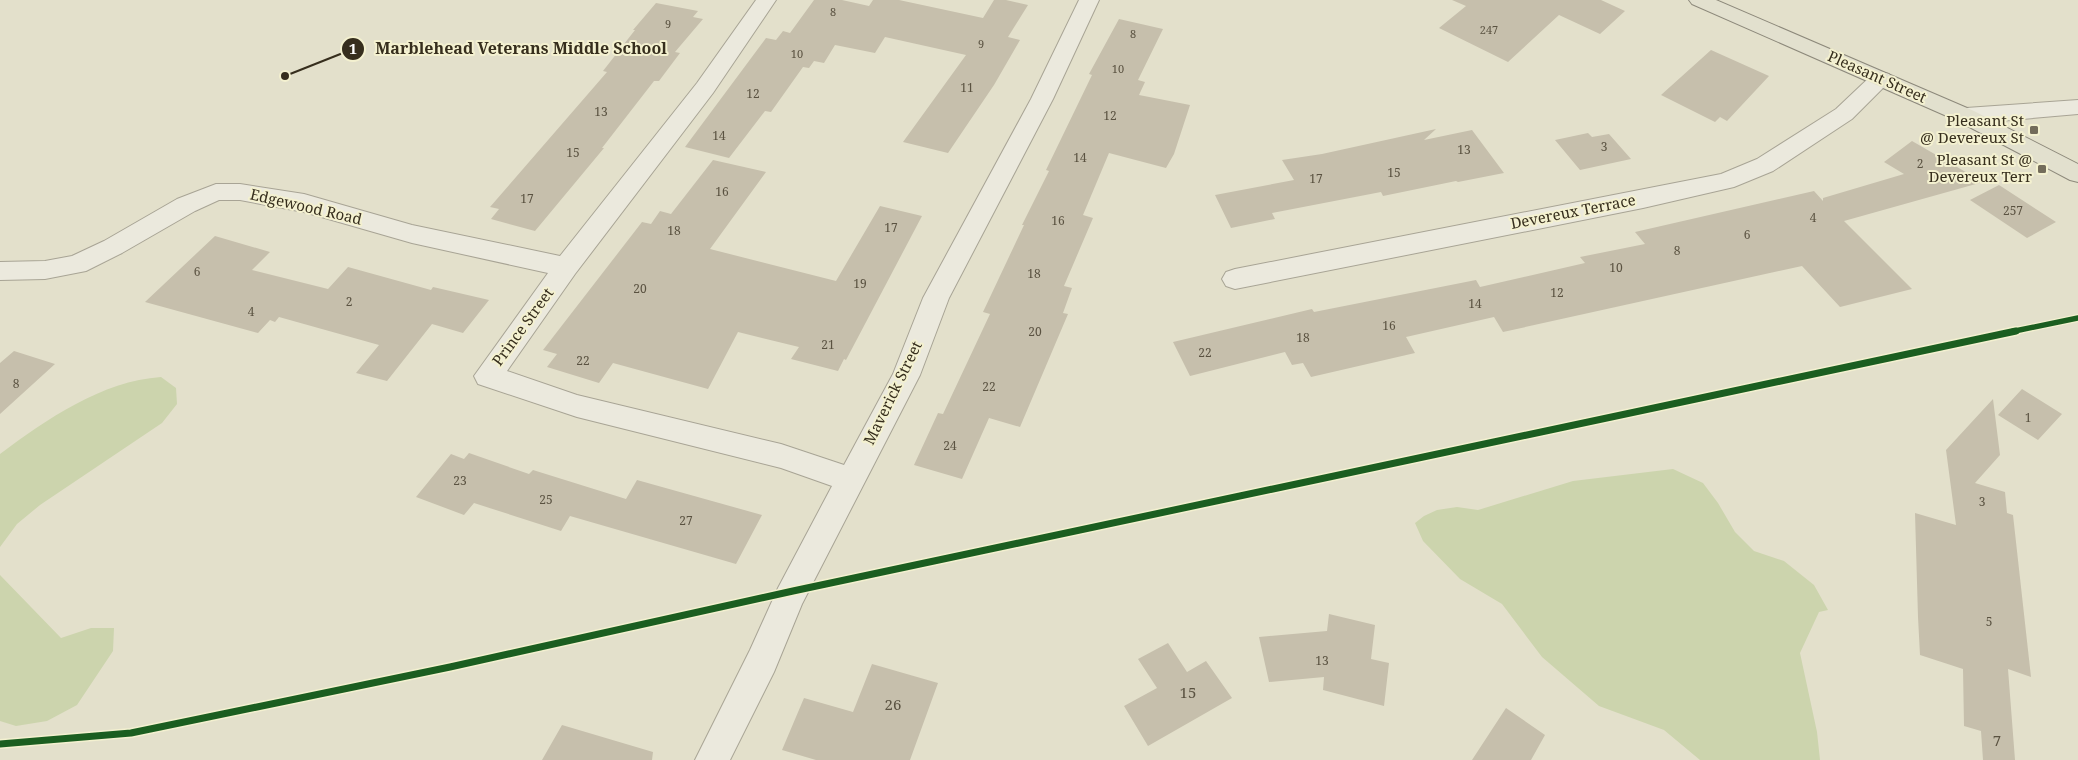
<svg xmlns="http://www.w3.org/2000/svg" width="2078" height="760" font-family="'Noto Serif',serif">
  <style>
    .green { fill: #ccd4ad }
    .building { fill: #c6bfac }
    .lines { fill: none; stroke-linecap: round; stroke-linejoin: round }
    .minor-casing { stroke: #a8a495; stroke-width: 2 }
    .major-casing { stroke: #8d897b; stroke-width: 2 }
    .minor { fill: #ebe9dd; fill-rule: evenodd }
    .major { fill: #e2e0ce; fill-rule: evenodd }
    .cycleway-far1-casing { stroke: #f4f1d0; stroke-width: 8 }
    .cycleway-casing { stroke: #f4f1d0; stroke-width: 10 }
    .cycleway-far1 { stroke: #1b5e20; stroke-width: 5.5 }
    .cycleway { stroke: #1b5e20; stroke-width: 7 }
    .poi-dot { fill: #736c5a; stroke: #f4f1d0; stroke-width: 2 }
    .labels { text-anchor: middle; stroke-width: 4; stroke-linejoin: round; paint-order: stroke }
    .far-number-label { font-size: 11px; fill: #5a5241 }
    .number-label { font-size: 12px; fill: #5a5241 }
    .street-label { font-size: 15px; fill: #362e1d; stroke: #f4f1d0 }
    .poi-label { font-size: 15px; fill: #362e1d; stroke: #f4f1d0; text-anchor: end }
    .near-number-label { font-size: 15px; fill: #5a5241 }
    .leader { fill: none; stroke: #362e1d; stroke-width: 2 }
    .callout-dot { fill: #362e1d; stroke: #f4f1d0; stroke-width: 2 }
    .mark-label { font-size: 15px; text-anchor: middle; font-weight: bold; fill: #fff }
    .callout-label { font-size: 16px; text-anchor: middle; font-weight: bold; fill: #362e1d; stroke: #f4f1d0; stroke-width: 4; stroke-linejoin: round; paint-order: stroke }
  </style>
  <rect width="100%" height="100%" fill="#e3e0cb"/>
  <path class="green" d="M161 377 176 388 177 404 162 423 40 505 17 524 0 547V454C47 419 102 381 161 377Z
    M1673 469 1703 483 1718 503 1735 532 1754 551 1784 561 1814 585 1828 610 1819 612 1800 653 1817 732 1820 760H1700L1664 730 1599 706 1542 657 1502 604 1460 579 1423 541 1415 523 1424 516 1437 510 1457 507 1478 510 1573 481Z
    M0 575 61 638 91 628H114L113 651 77 705 47 721 16 726 0 721Z"/>
  <path class="building" d="M814 0H842L869 6 873 0H899L983 18 994 0H1006L1028 5 1008 37 1020 40 994 85 948 153 903 142 966 55 885 37 875 53 835 45 824 63 814 61 809 68 803 67 771 112 765 111 729 158 685 147 766 38 776 40 783 31 790 33Z
    M1452 0H1601L1625 11 1600 34 1559 15 1508 62 1439 28 1466 6Z
    M656 3 698 11 693 17 703 19 675 52 680 53 659 81H654L602 148H604L535 231 491 219 499 209 490 207 607 72 603 71 635 30H633Z
    M1119 19 1163 29 1138 80 1145 82 1139 95 1190 105 1174 154 1166 168 1109 153 1083 215 1093 218 1064 286 1072 288 1063 313 1068 314 1020 427 989 418 962 479 914 465 938 413 943 414 990 314 983 312 1024 225H1022L1049 171 1046 170 1092 75 1089 74Z
    M1711 50 1769 76 1727 121 1720 117 1715 122 1661 95Z
    M1436 129 1424 140 1472 130 1504 173 1458 182 1456 181 1383 196 1381 192 1272 213 1275 219 1231 228 1215 195 1294 180 1282 160 1322 154Z
    M1588 133 1592 137 1609 134 1631 159 1580 170 1555 140Z
    M1912 141 1983 182 1844 221 1912 289 1840 307 1802 266 1503 332 1494 317 1406 337 1415 353 1311 377 1303 363 1292 365 1285 352 1190 376 1173 342 1312 309 1314 312 1476 280 1480 287 1585 263 1580 257 1645 244 1635 232 1814 191 1823 201V198L1904 174 1884 162Z
    M713 160 766 172 710 249 836 281 880 206 922 216 846 360 844 359 838 371 791 359 799 347 738 332 708 389 613 363 599 383 547 367 557 354 543 350 642 222 651 224 660 211 671 214Z
    M1999 185 2056 222 2027 238 1970 200Z
    M215 236 270 252 252 270 328 289 348 267 431 290 433 287 489 300 463 333 432 324 387 381 356 373 379 345 279 317 275 322 270 320 258 333 145 302Z
    M14 351 55 364 0 414V363Z
    M2022 389 2062 414 2038 440 1998 415Z
    M1993 399 2000 455 1975 483 2005 492 2007 513 2013 515 2031 677 2008 669 2015 760H1983L1981 731 1964 726 1963 669 1920 655 1918 617 1915 513 1956 525 1946 450Z
    M469 453 529 474 533 470 626 499 637 480 762 515 736 564 570 516 561 531 474 503 464 515 416 497 451 454 464 459Z
    M1329 614 1375 625 1371 659 1389 663 1384 706 1323 690 1324 677 1269 682 1259 637 1327 631Z
    M1168 643 1187 672 1206 661 1232 698 1148 746 1124 706 1157 688 1138 659Z
    M872 664 938 683 910 760H816L782 750 804 698 853 712Z
    M1506 708 1545 735 1531 760H1472Z
    M562 725 653 752 652 760H542Z"/>
  <g class="lines">
    <g class="minor-casing">
      <path id="minor" d="M756 0H776L713 93 575 274 507 371 577 395 781 444 844 465 893 374 923 298 1031 99 1079 0H1099L1053 99 949 298 920 375 802 604 774 672 730 760H695L750 650 778 588 832 486 781 468 577 417 478 384 474 376 548 273 412 243 304 212 240 200H219L195 211 122 253 86 271 45 279 0 280V262L45 261 72 256 104 241 177 199 216 184H240L304 194 412 225 560 256 697 83Z
        M1881 72 1889 74 1892 79 1852 119 1773 171 1734 187 1643 208 1235 289 1226 286 1222 279 1226 272 1235 269 1721 174 1757 159 1836 109 1873 74Z
        M2078 100V114L1966 124 1958 121 1955 116 1958 111 1966 108Z"/>
    </g>
    <g class="major-casing">
      <path id="major" d="M1689 0H1716L1974 111 2078 164V182L2070 180 1958 121 1692 4Z"/>
    </g>
    <use href="#minor" class="minor"/>
    <use href="#major" class="major"/>
    <g class="cycleway-far1-casing">
      <path id="cycleway-far1" d="M2010 332 2078 318"/>
    </g>
    <g class="cycleway-casing">
      <path id="cycleway" d="M0 744 131 733 450 667 793 591 2016 331"/>
    </g>
    <use href="#cycleway-far1" class="cycleway-far1"/>
    <use href="#cycleway" class="cycleway"/>
  </g>
  <g class="poi-dot">
    <rect x="2029" y="125" width="10" height="10" rx="2.5"/>
    <rect x="2037" y="164" width="10" height="10" rx="2.5"/>
  </g>
  <g class="labels">
    <g class="far-number-label">
      <text x="833" y="16">8</text>
      <text x="668" y="28">9</text>
      <text x="1489" y="34">247</text>
      <text x="1133" y="38">8</text>
      <text x="981" y="48">9</text>
      <text x="797" y="58">10</text>
      <text x="1118" y="73">10</text>
    </g>
    <g class="number-label">
      <text x="967" y="92">11</text>
      <text x="753" y="98">12</text>
      <text x="601" y="116">13</text>
      <text x="1110" y="120">12</text>
      <text x="719" y="140">14</text>
      <text x="1604" y="151">3</text>
      <text x="1464" y="154">13</text>
      <text x="573" y="157">15</text>
      <text x="1080" y="162">14</text>
      <text x="1920" y="168">2</text>
      <text x="1394" y="177">15</text>
      <text x="1316" y="183">17</text>
      <text x="722" y="196">16</text>
      <text x="527" y="203">17</text>
      <text x="2013" y="215">257</text>
      <text x="1813" y="222">4</text>
      <text x="1058" y="225">16</text>
      <text x="891" y="232">17</text>
      <text x="674" y="235">18</text>
      <text x="1747" y="239">6</text>
      <text x="1677" y="255">8</text>
      <text x="1616" y="272">10</text>
      <text x="197" y="276">6</text>
      <text x="1034" y="278">18</text>
      <text x="860" y="288">19</text>
      <text x="640" y="293">20</text>
      <text x="1557" y="297">12</text>
      <text x="349" y="306">2</text>
      <text x="1475" y="308">14</text>
      <text x="251" y="316">4</text>
      <text x="1389" y="330">16</text>
      <text x="1035" y="336">20</text>
      <text x="1303" y="342">18</text>
      <text x="828" y="349">21</text>
      <text x="1205" y="357">22</text>
      <text x="583" y="365">22</text>
      <text x="16" y="388">8</text>
      <text x="989" y="391">22</text>
      <text x="2028" y="422">1</text>
      <text x="950" y="450">24</text>
      <text x="460" y="485">23</text>
      <text x="546" y="504">25</text>
      <text x="1982" y="506">3</text>
      <text x="686" y="525">27</text>
      <text x="1989" y="626">5</text>
      <text x="1322" y="665">13</text>
    </g>
    <g class="street-label">
      <text transform="translate(1877 77) rotate(24)" y="5">Pleasant Street</text>
      <text transform="translate(306 207) rotate(13)" y="5">Edgewood Road</text>
      <text transform="translate(1573 212) rotate(-11)" y="5">Devereux Terrace</text>
      <text transform="translate(523 327) rotate(-54)" y="5">Prince Street</text>
      <text transform="translate(893 393) rotate(-64)" y="5">Maverick Street</text>
    </g>
    <g class="poi-label">
      <text x="2024" y="126">Pleasant St<tspan x="2024" dy="17">@ Devereux St</tspan></text>
      <text x="2032" y="165">Pleasant St @<tspan x="2032" dy="17">Devereux Terr</tspan></text>
    </g>
    <g class="near-number-label">
      <text x="1188" y="698">15</text>
      <text x="893" y="710">26</text>
      <text x="1997" y="746">7</text>
    </g>
  </g>
  <path class="leader" d="M285 76L353 49"/>
  <g class="callout-dot">
    <circle cx="285" cy="76" r="5"/>
    <circle cx="353" cy="49" r="12"/>
  </g>
  <g class="mark-label">
    <text x="353" y="54">1</text>
  </g>
  <g class="callout-label">
    <text x="521" y="54">Marblehead Veterans Middle School</text>
  </g>
</svg>
